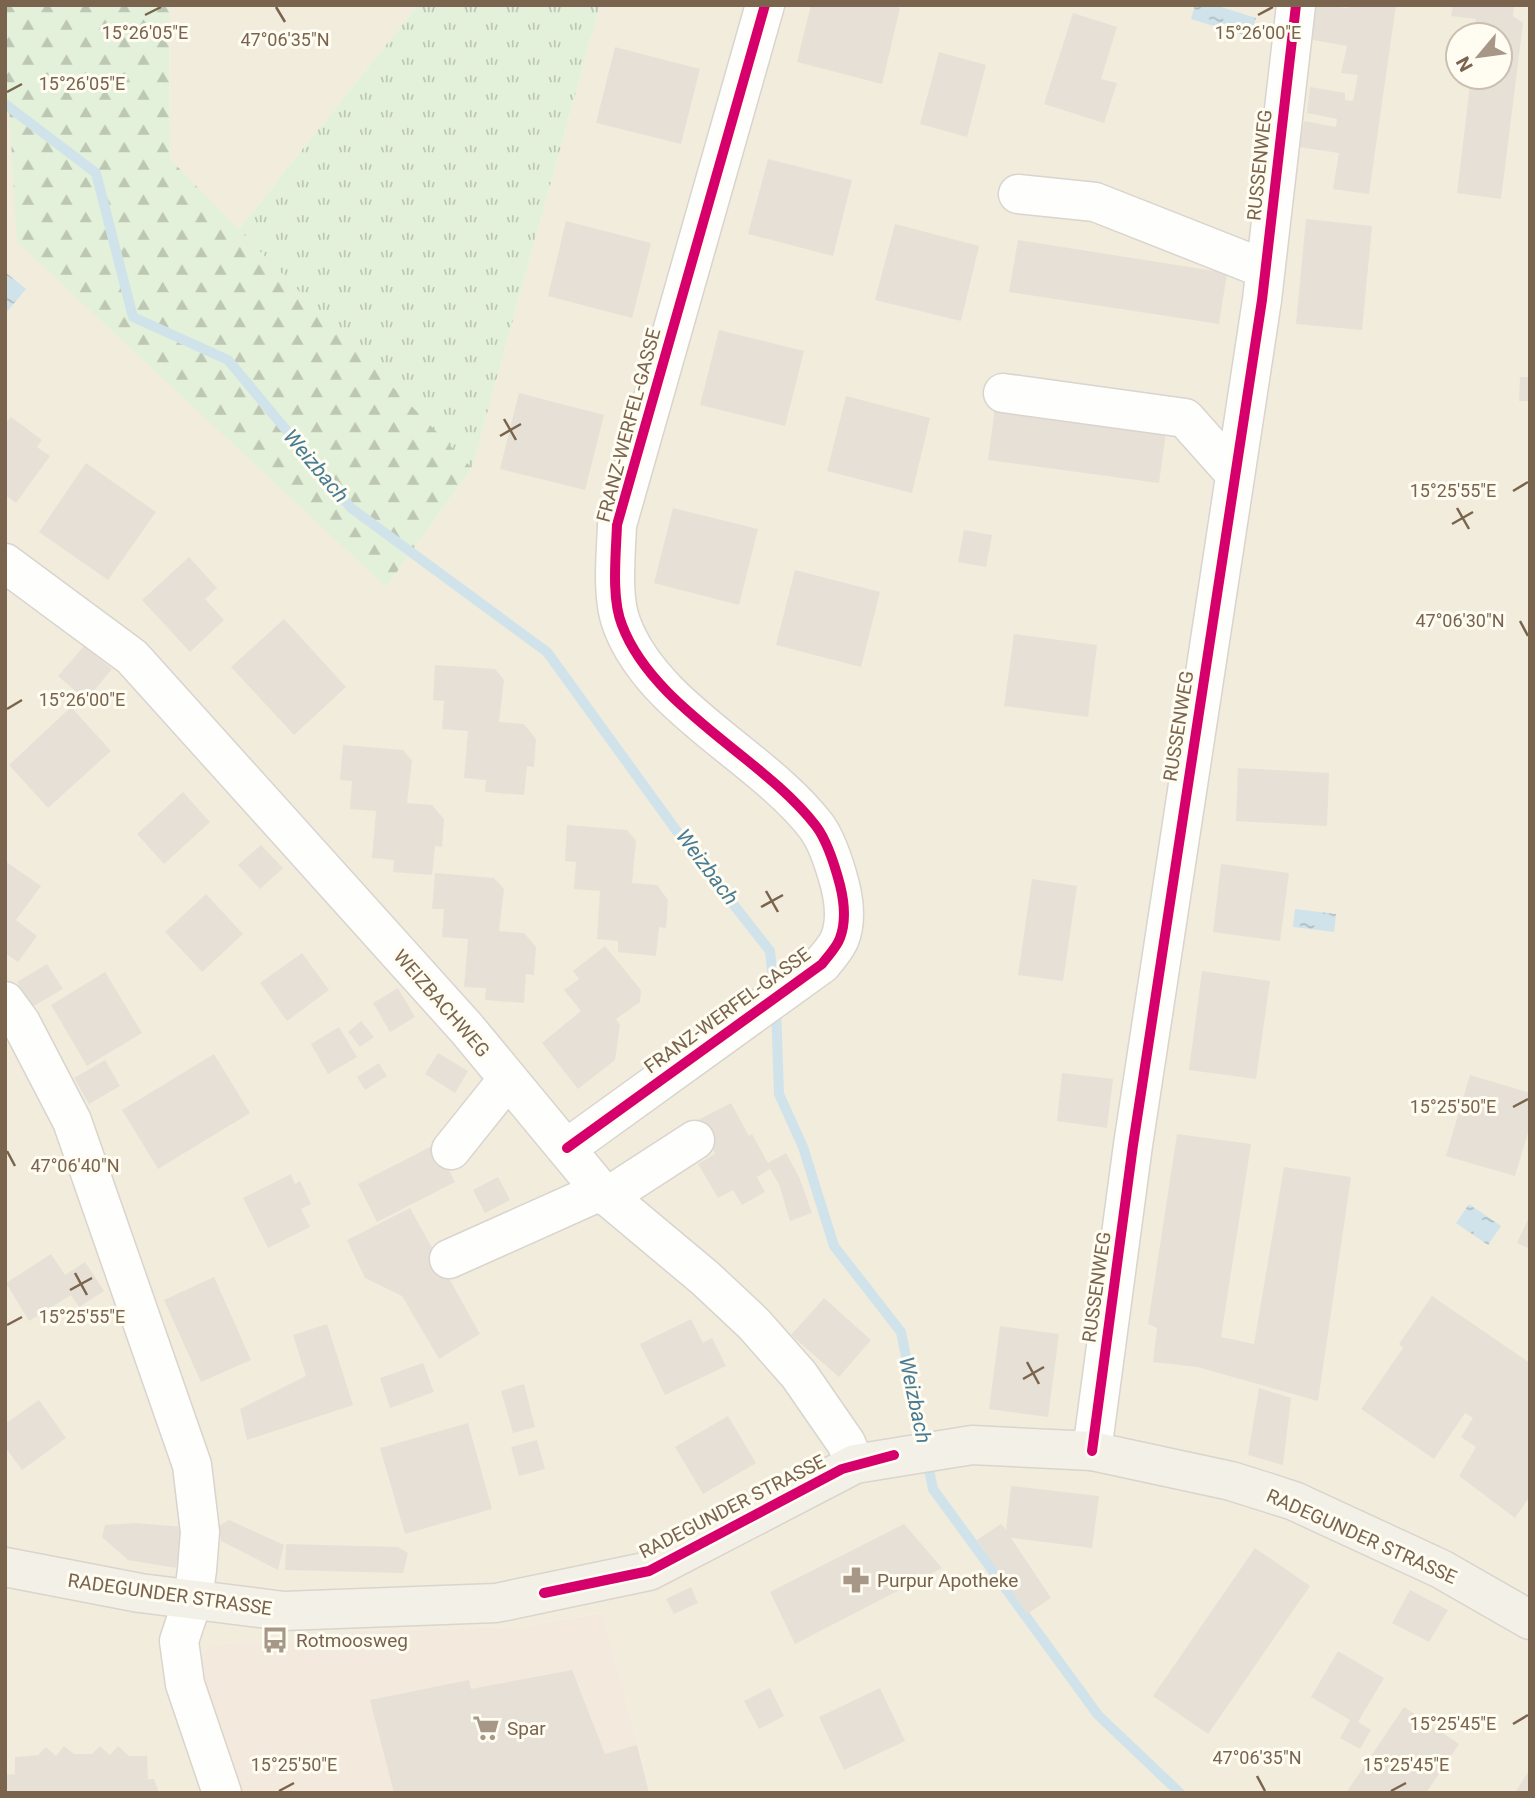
<svg xmlns="http://www.w3.org/2000/svg" width="1535" height="1798" font-family="Roboto,sans-serif">
  <style>
    .residential { fill: #f2ecdd; fill-rule: evenodd }
    .commercial { fill: #f3e9dd }
    .grass { fill: url(#grass-tufts) }
    .forest { fill: url(#forest-firs) }
    .water { fill: url(#water-ripples) }
    .lines { fill: none; stroke-linecap: round; stroke-linejoin: round }
    .stream { stroke: #d0e3ea; stroke-width: 10 }
    .building { fill: #e6e0d6 }
    .minor-casing { stroke: #d9d4cd; stroke-width: 41 }
    .major-casing { stroke: #dad4cc; stroke-width: 41 }
    .minor { stroke: #fefefd; stroke-width: 38 }
    .major { stroke: #f3f1e7; stroke-width: 38 }
    .cycleway-casing { stroke: #fffcf2; stroke-width: 15 }
    .cycleway { stroke: #d6006c; stroke-width: 10 }
    .ticks { fill: none; stroke: #7a644d; stroke-width: 2.5 }
    .labels { text-anchor: middle; stroke-width: 6; stroke-linejoin: round; paint-order: stroke }
    .street-label { font-size: 19px; fill: #7a644d; stroke: #fffcf2 }
    .poi-label { font-size: 19px; fill: #7a644d; stroke: #fffcf2; text-anchor: start }
    .water-label { font-size: 21px; font-style: italic; fill: #487b94; stroke: #fffcf2 }
    .ticks-label { font-size: 18px; text-anchor: middle; fill: #7a644d; stroke: #fffcf2; stroke-width: 6; stroke-linejoin: round; paint-order: stroke }
  </style>
  <defs>
    <pattern id="grass-tufts" width="24" height="20" patternUnits="userSpaceOnUse" patternTransform="scale(1.75)"><rect width="24" height="20" fill="#e3f1da"/><path d="M3 7l-1-3M5 7V3M7 7l1-3M15 17l-1-3M17 17v-4M19 17l1-3" fill="none" stroke="#bdc7b3"/></pattern>
    <pattern id="forest-firs" width="22" height="20" patternUnits="userSpaceOnUse" patternTransform="scale(1.75)"><rect width="22" height="20" fill="#e3f1da"/><path d="M5 1l3.5 6h-7zM16 11l3.5 6h-7z" fill="#bdc7b3"/></pattern>
    <pattern id="water-ripples" width="26" height="14" patternUnits="userSpaceOnUse" patternTransform="scale(1.75)"><rect width="26" height="14" fill="#d0e3ea"/><path d="M2 4q2-2 4 0t4 0M15 11q2-2 4 0t4 0" fill="none" stroke="#aebcc0"/></pattern>
  </defs>
  <rect width="100%" height="100%" fill="#f9f7ef"/>
  <path class="residential" d="M169 5H418L237 231 170 159Z
    M600 5H1530V1793H650L604 1616 599 1613 519 1627 351 1631 331 1635 314 1644 275 1640 211 1645 231 1793H5V104L386 587 472 468ZM1458 35H1500V77H1458Z"/>
  <path class="commercial" d="M600 1613 604 1616 650 1793H231L189 1667 211 1645 275 1640 314 1644 331 1635 351 1631 519 1627Z"/>
  <path class="grass" d="M418 5H600L472 468 237 231Z"/>
  <path class="forest" d="M5 5H169L170 159 472 468 386 587 17 242 9 106 5 104Z"/>
  <path class="water" d="M1195 5H1215L1256 18 1250 37 1191 19Z
    M5 272 26 289 5 314Z
    M1295 909 1336 914 1334 932 1293 927Z
    M1469 1204 1501 1226 1488 1245 1456 1223Z"/>
  <g class="lines">
    <path class="stream" d="M5 104 96 173 133 317 228 360 351 508 547 652 689 848 770 951 774 990
      M776 1006 779 1094 803 1147 834 1246 901 1332 933 1489 1098 1715 1180 1793"/>
  </g>
  <path class="building" d="M811 5H889L900 8 882 84 797 62Z
    M1314 5 1348 8 1349 5H1396L1369 194 1333 189 1339 153 1299 147 1304 121 1336 127 1337 119 1307 113 1310 87 1345 93V100L1353 101 1358 75 1341 73 1347 46 1308 39Z
    M1453 5H1514L1513 16 1523 23 1501 199 1457 193 1471 77H1500V35H1474L1476 19 1451 16Z
    M1073 13 1117 27 1101 79 1117 83 1104 123 1044 104Z
    M615 47 700 69 681 144 596 123Z
    M939 52 986 65 967 137 920 124Z
    M768 159 852 180 833 256 748 234Z
    M1306 219 1372 226 1362 330 1296 324Z
    M566 221 651 243 632 318 548 296Z
    M895 224 979 246 961 321 875 300Z
    M1018 240 1227 273 1219 324 1009 292Z
    M719 330 804 351 785 426 700 405Z
    M1520 377H1530V401H1519Z
    M519 393 604 415 585 490 500 469Z
    M846 396 930 418 912 493 827 471Z
    M995 408 1166 432 1159 483 988 460Z
    M11 417 42 440 37 447 50 456 16 503 5 495V424Z
    M86 463 156 512 108 580 39 532Z
    M673 508 758 529 739 605 654 583Z
    M964 530 992 535 986 567 958 562Z
    M189 557 217 588 205 599 224 620 190 652 142 600Z
    M795 570 880 592 861 667 776 645Z
    M284 619 346 687 294 735 231 667Z
    M1014 634 1097 645 1088 717 1004 706Z
    M84 646 112 669 86 700 58 676Z
    M435 665 495 669 504 680 499 722 524 724 536 739 534 767 527 766 524 795 485 792 486 780 464 778 468 731 442 729 444 701 433 700Z
    M71 707 111 751 48 808 9 765Z
    M343 745 403 750 412 761 407 803 432 805 444 819 442 847 435 846 432 875 393 872 394 860 372 858 376 811 350 809 352 781 340 780Z
    M1238 768 1329 773 1327 826 1236 821Z
    M183 792 210 822 164 864 137 834Z
    M567 825 627 830 636 841 632 883 657 885 668 900 666 928 659 927 656 956 618 952V941L597 939 600 891 574 889 576 862 565 861Z
    M261 845 283 868 260 889 238 865Z
    M5 861 41 886 16 920 37 936 18 962 5 953Z
    M1221 864 1289 873 1280 941 1213 932Z
    M435 873 494 878 504 889 499 931 524 933 536 947 534 975 526 974 524 1003 485 1000 486 988 464 987 468 939 442 937 444 909H432Z
    M1032 879 1077 886 1063 981 1018 975Z
    M206 894 243 934 202 972 165 932Z
    M605 946 641 990 640 1002 616 1019 620 1025 615 1060 578 1089 542 1043 581 1011 564 990 579 979 573 971Z
    M302 953 329 990 287 1021 260 983Z
    M47 964 63 989 32 1007 17 982Z
    M1202 971 1270 981 1256 1079 1189 1070Z
    M105 972 142 1033 87 1066 51 1005Z
    M398 988 415 1017 390 1032 373 1003Z
    M361 1021 374 1037 360 1047 348 1032Z
    M339 1027 357 1057 328 1074 311 1044Z
    M438 1053 468 1071 455 1093 425 1074Z
    M214 1054 250 1113 158 1169 122 1110Z
    M105 1060 120 1086 89 1104 74 1078Z
    M379 1063 387 1076 365 1090 357 1077Z
    M1062 1073 1113 1079 1107 1128 1057 1121Z
    M1470 1075 1530 1093V1126L1515 1176 1446 1156Z
    M731 1103 749 1136 752 1134 768 1163 786 1153 799 1177 812 1213 790 1221 779 1184 770 1169 757 1177 765 1192 742 1205 733 1190 718 1198 698 1164 715 1154 698 1120Z
    M1177 1134 1251 1144 1221 1337 1254 1344 1284 1167 1351 1177 1318 1401 1197 1367 1153 1362 1157 1328 1148 1324Z
    M436 1144 455 1182 377 1222 358 1184Z
    M291 1174 295 1184 300 1181 311 1204 301 1209 310 1227 268 1248 243 1198Z
    M498 1177 510 1200 485 1213 473 1190Z
    M410 1208 480 1334 439 1359 402 1296 365 1278 347 1240Z
    M1530 1215V1249L1517 1243Z
    M51 1254 65 1275 85 1262 104 1291 79 1307 71 1295 29 1321 6 1283Z
    M214 1277 251 1360 201 1382 164 1300Z
    M1432 1296 1530 1363V1496L1515 1518 1459 1476 1476 1447 1461 1437 1473 1418 1465 1413 1434 1459 1361 1409 1403 1348 1399 1344Z
    M824 1298 871 1340 839 1377 791 1335Z
    M691 1319 703 1343 712 1338 726 1366 665 1395 640 1344Z
    M327 1324 353 1405 247 1440 240 1409 306 1376 293 1335Z
    M1000 1326 1059 1334 1048 1417 989 1409Z
    M423 1363 434 1392 390 1408 380 1378Z
    M524 1384 535 1427 513 1433 501 1391Z
    M1259 1388 1291 1398 1283 1465 1248 1455Z
    M39 1400 66 1438 22 1470 5 1447V1424Z
    M728 1416 756 1463 703 1494 675 1447Z
    M468 1423 492 1509 405 1534 380 1448Z
    M537 1440 545 1469 519 1476 511 1447Z
    M1011 1486 1099 1496 1092 1548 1011 1538 1051 1598 1027 1614 977 1540 1001 1524 1006 1530Z
    M229 1520 284 1545 278 1570 221 1541 219 1526Z
    M136 1523 183 1527 176 1568 128 1560 102 1537 105 1525Z
    M904 1524 942 1568 795 1644 770 1592Z
    M286 1544 398 1547 408 1553 403 1573 285 1570Z
    M1255 1548 1310 1586 1208 1734 1153 1696Z
    M691 1587 698 1603 674 1614 666 1599Z
    M1410 1590 1448 1610 1429 1642 1392 1623Z
    M1338 1651 1384 1678 1358 1722 1371 1730 1360 1749 1340 1738 1350 1720 1311 1697Z
    M572 1670 605 1754 637 1745 649 1793H394L370 1700 469 1680 471 1689Z
    M770 1688 784 1716 759 1729 744 1701Z
    M880 1688 905 1741 844 1770 819 1717Z
    M1404 1707 1459 1744 1426 1793H1346Z
    M64 1746 74 1754H92L100 1746 110 1755 118 1746 129 1756H147L148 1779H154L159 1793H5V1775L15 1774V1757L38 1755 46 1747 56 1756Z
    M1530 1769V1793H1515Z"/>
  <g class="lines">
    <g class="minor-casing">
      <path id="minor" d="M1018 194 1095 202 1265 269
        M1003 393 1185 418 1235 474
        M5 563 132 657 467 1029 601 1191 705 1278 754 1324 799 1375 846 1443 855 1464
        M5 1001 21 1023 72 1121 192 1465 200 1532 197 1570 193 1599 179 1641 185 1684 222 1793
        M567 1148 822 964C828 956 837 947 840 938 846 922 844 901 840 885 835 866 828 842 816 826 763 757 653 708 622 625 611 598 616 554 617 525L765 5
        M451 1150 508 1079
        M607 1197 695 1140
        M449 1259 601 1191
        M1092 1451 1133 1145 1262 300 1296 5"/>
    </g>
    <g class="major-casing">
      <path id="major" d="M5 1567 140 1593 284 1611 496 1603 649 1571 855 1464 972 1445 1092 1451 1231 1481 1266 1492 1294 1501 1441 1569 1530 1620"/>
    </g>
    <use href="#minor" class="minor"/>
    <use href="#major" class="major"/>
    <g class="cycleway-casing">
      <path id="cycleway" d="M567 1148 822 964C828 956 837 947 840 938 846 922 844 901 840 885 835 866 828 842 816 826 763 757 653 708 622 625 611 598 616 554 617 525L765 5
        M1092 1451 1133 1145 1262 300 1296 5
        M544 1593 649 1571 842 1469 894 1455"/>
    </g>
    <use href="#cycleway" class="cycleway"/>
  </g>
  <path class="ticks" d="M276 7 285 22M145 15 161 7M1258 15 1273 7M7 92 22 84M504 419 516 440M500 436 521 424M1513 491 1528 482M1457 508 1469 529M1452 524 1473 512M1520 621 1528 636M7 709 22 700M766 891 778 912M761 907 783 895M1513 1107 1528 1099M7 1151 15 1166M75 1273 87 1295M70 1290 92 1278M7 1325 22 1317M1027 1362 1039 1384M1023 1379 1044 1367M1513 1724 1528 1715M1257 1776 1265 1791M279 1791 294 1783M1391 1791 1406 1783"/>
  <defs>
    <g id="pharmacy-bare" transform="scale(2.1)"><path d="M-2-6h4v4h4v4h-4v4h-4v-4h-4v-4h4Z" fill="#a69786" stroke="#fffcf2" stroke-width="2.5" paint-order="stroke"/></g>
    <g id="bus-bare" transform="scale(2.1)"><path d="M-5-6H5V4H4V6H2V4H-2V6H-4V4H-5ZM-3.5-4V0h7V-4ZM-3.5 1.2v1.5H-2V1.2ZM2 1.2v1.5H3.5V1.2Z" fill="#a69786" stroke="#fffcf2" stroke-width="2.5" paint-order="stroke"/></g>
    <g id="supermarket-bare" transform="scale(2.1)"><path d="M-6-5.5h2.5l.6 2H6L4.5 2H-2.5L-4.4-4H-6ZM-1.5 3.2a1.3 1.3 0 1 0 .1 0ZM3 3.2a1.3 1.3 0 1 0 .1 0Z" fill="#a69786" stroke="#fffcf2" stroke-width="2.5" paint-order="stroke"/></g>
  </defs>
  <g fill-rule="evenodd">
    <use href="#pharmacy-bare" x="856" y="1580"/>
    <use href="#bus-bare" x="275" y="1640"/>
    <use href="#supermarket-bare" x="486" y="1728"/>
  </g>
  <g class="labels">
    <g class="street-label">
      <text transform="translate(1259 165) rotate(-84)" y="7">RUSSENWEG</text>
      <text transform="translate(628 425) rotate(-75)" y="7">FRANZ-WERFEL-GASSE</text>
      <text transform="translate(1178 726) rotate(-81)" y="7">RUSSENWEG</text>
      <text transform="translate(442 1003) rotate(49)" y="7">WEIZBACHWEG</text>
      <text transform="translate(727 1010) rotate(-36)" y="7">FRANZ-WERFEL-GASSE</text>
      <text transform="translate(1096 1287) rotate(-82)" y="7">RUSSENWEG</text>
      <text transform="translate(732 1506) rotate(-27)" y="7">RADEGUNDER STRASSE</text>
      <text transform="translate(1362 1536) rotate(24)" y="7">RADEGUNDER STRASSE</text>
      <text transform="translate(170 1594) rotate(8)" y="7">RADEGUNDER STRASSE</text>
    </g>
    <g class="poi-label">
      <text x="877" y="1587">Purpur Apotheke</text>
      <text x="296" y="1647">Rotmoosweg</text>
      <text x="507" y="1735">Spar</text>
    </g>
    <g class="water-label">
      <text transform="translate(316 466) rotate(50)" y="7">Weizbach</text>
      <text transform="translate(707 867) rotate(53)" y="7">Weizbach</text>
      <text transform="translate(915 1400) rotate(78)" y="7">Weizbach</text>
    </g>
  </g>
  <g class="ticks-label">
    <text x="145" y="39">15°26'05"E</text>
    <text x="1258" y="39">15°26'00"E</text>
    <text x="285" y="46">47°06'35"N</text>
    <text x="82" y="90">15°26'05"E</text>
    <text x="1453" y="497">15°25'55"E</text>
    <text x="1460" y="627">47°06'30"N</text>
    <text x="82" y="706">15°26'00"E</text>
    <text x="1453" y="1113">15°25'50"E</text>
    <text x="75" y="1172">47°06'40"N</text>
    <text x="82" y="1323">15°25'55"E</text>
    <text x="1453" y="1730">15°25'45"E</text>
    <text x="1257" y="1764">47°06'35"N</text>
    <text x="294" y="1771">15°25'50"E</text>
    <text x="1406" y="1771">15°25'45"E</text>
  </g>
  <rect width="1535" height="1798" fill="none" stroke="#7a644d" stroke-width="14"/>
  <g transform="translate(1479 56) rotate(241)"><circle r="33" fill="#fffcf2" stroke="#cabfb0" stroke-width="2"/>
  <path d="M0-5L12 26L0 18L-12 26Z" fill="#a69786"/>
  <text y="-10" font-size="19" font-weight="bold" text-anchor="middle" fill="#7a644d">N</text>
  </g>
</svg>
